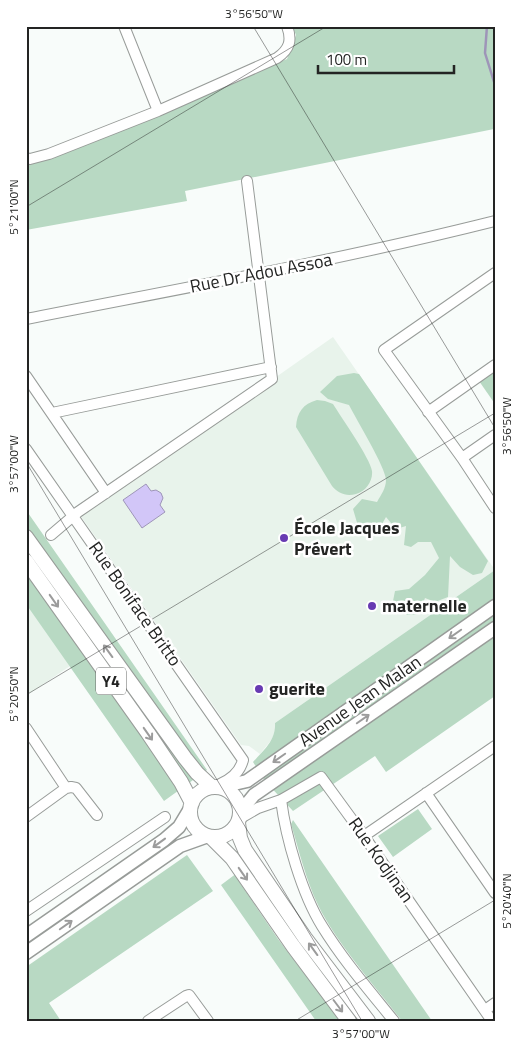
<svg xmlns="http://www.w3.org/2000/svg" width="521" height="1047" font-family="'Titillium Web',sans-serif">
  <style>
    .built { fill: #e8f3eb }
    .green { fill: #b8d9c3 }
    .water { fill: #d2c6f8; stroke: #9e95b8 }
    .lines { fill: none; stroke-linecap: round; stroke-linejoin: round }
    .stream { stroke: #9e95b8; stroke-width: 2.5 }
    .minor-casing { stroke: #989c99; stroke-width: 12 }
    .major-casing { stroke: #989c99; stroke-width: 15 }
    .highway-casing { stroke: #989c99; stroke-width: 16 }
    .minor { stroke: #fff; stroke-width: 10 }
    .major { stroke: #fff; stroke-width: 12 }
    .highway { stroke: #fff; stroke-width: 14 }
    .oneway { stroke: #9c9c9c }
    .ticks { fill: none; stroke: #232423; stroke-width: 1; stroke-opacity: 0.45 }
    .poi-dot { fill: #673ab2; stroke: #fff; stroke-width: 2 }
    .labels { text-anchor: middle; stroke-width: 5; stroke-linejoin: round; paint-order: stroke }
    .shield { fill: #fff; stroke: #656665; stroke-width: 1 }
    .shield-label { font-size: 16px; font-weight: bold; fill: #232423 }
    .street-label { font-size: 18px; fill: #232423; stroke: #fff }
    .poi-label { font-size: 18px; font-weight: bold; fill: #232423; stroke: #fff; text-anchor: start }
    .neatline { fill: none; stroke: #232423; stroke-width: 2 }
    .ticks-label { font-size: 12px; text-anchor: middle; fill: #232423 }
  </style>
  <rect width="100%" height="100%" fill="#f8fcfa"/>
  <path class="built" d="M333 337 495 570 275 723V730L272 739 260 754 249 746 241 745 80 515Z
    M26 603 70 666 26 696Z"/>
  <path class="green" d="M292 26H495L494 129 185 191 187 201 26 230V158L30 161 287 59 296 35Z
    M495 370V404L479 381Z
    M354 373 359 374 488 561 482 573 473 575 460 567 450 556 448 597 435 602 425 598 419 614 409 615 398 612 393 601 395 591 409 589 425 575 439 558 431 542H418L411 547 404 545 406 526 396 529 386 517 378 531 358 526 353 509 362 499 377 502C381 495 386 488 386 480 386 468 356 419 349 405L328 399 320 392 337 376Z
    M317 400 325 401 333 404C341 417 370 458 372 471 373 481 366 491 356 494 346 497 338 493 332 486L296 427C297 412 303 404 317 400Z
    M26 510 207 770 164 801 26 604Z
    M495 570V696L386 772 375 756 293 811 265 781 253 762C264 750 276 740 275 723Z
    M418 809 432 829 393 857 378 836Z
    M293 820 432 1021H402C375 986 337 944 318 905 306 880 299 851 291 824Z
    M187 855 213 891 49 1003 61 1021H26V967Z
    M237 873 240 883 278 939 340 1021H316L221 885Z"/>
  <path class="water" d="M146 484 151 491 156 490 161 493 163 498 160 505 165 512 142 528 123 500Z"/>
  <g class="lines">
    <path class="stream" d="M487 26 485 53 495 85"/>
    <g class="minor-casing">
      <path id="minor" d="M124 26 158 111
        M26 158 30 159 49 154 158 111 277 58C290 49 292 40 287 26
        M495 273 384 350 462 458 495 508
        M26 319C183 288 340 260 495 221
        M26 376 106 493
        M428 412 495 365
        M52 413 271 367
        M26 449 243 760C240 772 232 779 220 784
        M462 458 495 435
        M51 535 78 512 272 379 247 181
        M26 728 66 788
        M426 793 495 893
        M281 800C286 838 302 894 322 926 343 960 369 990 394 1021
        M26 817 66 788 71 787 76 788 97 815
        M239 819 258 808 281 800 321 777 364 836 492 1021
        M364 836 495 746
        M26 911 165 817
        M485 1010 495 1003
        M148 1021 186 996 189 995 208 1021"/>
    </g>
    <g class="major-casing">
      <path id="major" d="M221 787 247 781 495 606
        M241 811 254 795 495 628
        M26 936 164 840 179 827 191 807
        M26 953 180 846 208 836"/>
    </g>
    <g class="highway-casing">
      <path id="highway" d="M26 537 185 758 197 773 212 787
        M26 561 148 733 181 782 192 803
        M190 812a25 25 0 1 1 50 0a25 25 0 1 1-50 0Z
        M238 823 240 838 245 850 305 938 368 1021
        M211 837 232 858 293 946 349 1021"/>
    </g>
    <use href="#minor" class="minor"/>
    <use href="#major" class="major"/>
    <use href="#highway" class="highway"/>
  </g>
  <defs><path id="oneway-shaft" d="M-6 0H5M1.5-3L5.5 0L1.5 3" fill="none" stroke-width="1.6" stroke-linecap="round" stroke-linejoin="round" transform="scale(1.25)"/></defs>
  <g class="oneway">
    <use href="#oneway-shaft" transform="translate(54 601) rotate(55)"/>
    <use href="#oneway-shaft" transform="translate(455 634) rotate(145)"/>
    <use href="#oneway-shaft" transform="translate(108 651) rotate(-126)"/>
    <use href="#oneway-shaft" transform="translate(363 719) rotate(-35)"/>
    <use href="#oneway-shaft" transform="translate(148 734) rotate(55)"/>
    <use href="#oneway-shaft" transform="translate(279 758) rotate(145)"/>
    <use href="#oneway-shaft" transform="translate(159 843) rotate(144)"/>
    <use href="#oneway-shaft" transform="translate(243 874) rotate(55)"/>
    <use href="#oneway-shaft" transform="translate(66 925) rotate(-35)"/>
    <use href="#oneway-shaft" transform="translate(313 949) rotate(-126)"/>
    <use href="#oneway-shaft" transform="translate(338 1006) rotate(53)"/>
  </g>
  <path class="ticks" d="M253 26 495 428M26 207 327 26M26 462 362 1021M26 695 495 413M295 1021 495 900"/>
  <g class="poi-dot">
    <circle cx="284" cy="538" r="5"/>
    <circle cx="372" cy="606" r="5"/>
    <circle cx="259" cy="689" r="5"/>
  </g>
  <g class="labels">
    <rect class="shield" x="96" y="667.5" width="30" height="27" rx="4"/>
    <g class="shield-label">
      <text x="111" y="687">Y4</text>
    </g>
    <g class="street-label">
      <text transform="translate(261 273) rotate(-11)" y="6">Rue Dr Adou Assoa</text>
      <text transform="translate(135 604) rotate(55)" y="6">Rue Boniface Britto</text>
      <text transform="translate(360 701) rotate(-35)" y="6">Avenue Jean Malan</text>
      <text transform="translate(381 860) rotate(55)" y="6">Rue Kodjinan</text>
    </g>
    <g class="poi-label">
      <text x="294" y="534">École Jacques<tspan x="294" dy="21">Prévert</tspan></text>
      <text x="382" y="612">maternelle</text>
      <text x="269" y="695">guerite</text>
    </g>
  </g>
  <rect width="521" height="1047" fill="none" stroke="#ffffff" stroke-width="55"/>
  <path d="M318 65v8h136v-8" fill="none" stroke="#232423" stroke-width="2.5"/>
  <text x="326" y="65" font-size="15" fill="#232423" stroke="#ffffff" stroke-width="4" paint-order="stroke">100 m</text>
  <rect x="28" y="28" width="466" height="992" class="neatline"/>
  <g class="ticks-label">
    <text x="254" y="18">3°56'50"W</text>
    <text transform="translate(14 207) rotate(-90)" y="4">5°21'00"N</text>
    <text transform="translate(507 426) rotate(-90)" y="4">3°56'50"W</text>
    <text transform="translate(14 464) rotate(-90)" y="4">3°57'00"W</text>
    <text transform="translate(14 694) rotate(-90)" y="4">5°20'50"N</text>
    <text transform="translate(507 901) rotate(-90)" y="4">5°20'40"N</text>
    <text x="361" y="1038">3°57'00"W</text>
  </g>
</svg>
